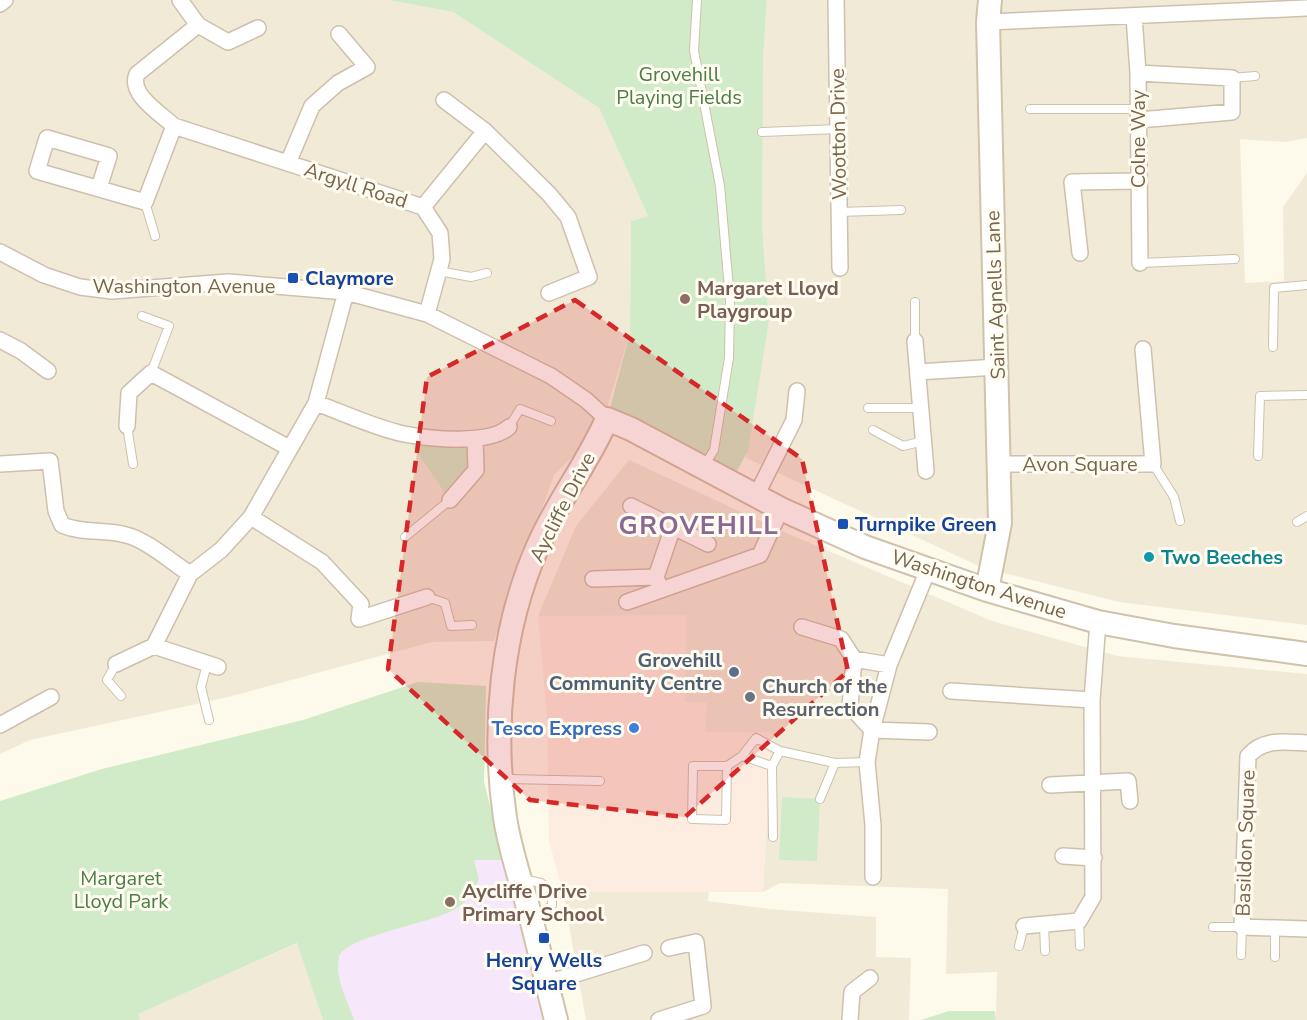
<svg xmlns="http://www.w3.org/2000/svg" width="1307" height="1020" font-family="'Nunito Sans',sans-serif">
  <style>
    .residential { fill: #f1ead7 }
    .commercial { fill: #fcede0 }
    .education { fill: #f6e8fa }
    .green { fill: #d1ebc9 }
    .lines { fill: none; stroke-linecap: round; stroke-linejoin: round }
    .lane-casing { stroke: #cdc1ad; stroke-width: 10 }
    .street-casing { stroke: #cdc1ad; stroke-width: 18 }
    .secondary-casing { stroke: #d0c2ab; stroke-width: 26 }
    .lane { stroke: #fff; stroke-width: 8 }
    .street { stroke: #fff; stroke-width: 15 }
    .secondary { stroke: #fff; stroke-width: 22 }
    .marked { fill: #d62828; fill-opacity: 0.2; stroke: #d62828; stroke-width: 4.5; stroke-dasharray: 12 8; stroke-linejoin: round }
    .transit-dot { fill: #1a4fb4; stroke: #fffcf2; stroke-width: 2 }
    .education-dot { fill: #8d6e63; stroke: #fffcf2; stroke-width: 2 }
    .culture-dot { fill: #0f9aa8; stroke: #fffcf2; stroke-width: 2 }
    .service-dot { fill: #5c6f8a; stroke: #fffcf2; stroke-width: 2 }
    .worship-dot { fill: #6b7280; stroke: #fffcf2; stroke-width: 2 }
    .shop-dot { fill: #3f7fe0; stroke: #fffcf2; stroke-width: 2 }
    .labels { text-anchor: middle; stroke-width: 6; stroke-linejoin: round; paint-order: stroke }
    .park-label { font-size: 20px; fill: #4c7e45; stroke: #fffcf2 }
    .street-label { font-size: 20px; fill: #79644d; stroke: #fffcf2 }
    .transit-label { font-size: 20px; font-weight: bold; fill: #164399; stroke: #fffcf2; text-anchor: start }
    .education-label { font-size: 20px; font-weight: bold; fill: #785e54; stroke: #fffcf2; text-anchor: start }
    .culture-label { font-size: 20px; font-weight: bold; fill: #0d838f; stroke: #fffcf2; text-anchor: start }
    .service-label { font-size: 20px; font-weight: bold; fill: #4e5e75; stroke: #fffcf2; text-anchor: end }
    .worship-label { font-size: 20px; font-weight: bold; fill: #5b616d; stroke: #fffcf2; text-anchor: start }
    .shop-label { font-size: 20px; font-weight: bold; fill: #366cbe; stroke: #fffcf2; text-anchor: end }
    .district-label { font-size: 26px; font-weight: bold; letter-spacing: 1.5px; fill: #8c6694; stroke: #fffcf2 }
  </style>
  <rect width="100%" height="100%" fill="#fdf9eb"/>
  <path class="residential" d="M0 0H388L453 12 599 108 648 216 631 221 630 333 601 428 554 475 494 641 432 642 224 698 30 740 0 754Z
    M767 0H1307V138L1285 142 1240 139 1245 283 1284 281 1283 207 1307 173V625L1119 602 981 567 746 458 769 321 762 225V69Z
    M629 460 782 531 992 621 1117 656 1307 674V1020H996L997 972 946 974 948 889 780 883 763 892 771 732H705L685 702 538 616 576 526Z
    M563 892H709L708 901 769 909 876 917V957L911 958 909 1020H586Z
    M298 943 323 1020H140L137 1014Z"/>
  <path class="commercial" d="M686 615 685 702H707L705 732H771L763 892H563L549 841 547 716 538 616Z"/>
  <path class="education" d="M473 860H504L543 1020H323L298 943Z"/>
  <path class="green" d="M388 0H767L763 58 762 225 769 321 748 451 730 483 607 419 630 333 631 221 648 216 599 108 453 12Z
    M404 434 475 439 476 470 450 500Z
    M418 682 486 686 484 782 504 860H474L479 879C474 890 468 901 457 908 436 923 344 936 339 957 334 978 348 1001 354 1020H323L297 943 138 1014 140 1020H0V801L102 769 303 720Z
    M782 797 820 799 817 861 779 860Z
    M949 1011H995L996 1020H921Z"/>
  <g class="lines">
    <g class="lane-casing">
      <path id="lane" d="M697 0 694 51 720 186 730 300 729 358 714 450 704 466
        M1232 78 1255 76
        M1030 109H1139
        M762 132 839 129
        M145 202 155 236
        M839 212 901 210
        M1140 263 1235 259
        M439 271 471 277 487 273
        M142 316 169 326 151 373
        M915 341V302
        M1273 347 1274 288 1307 285
        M868 408H921
        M127 426 133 464
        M509 427 520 409 551 421
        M873 430 903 446 924 441
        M1258 456 1260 396 1307 395
        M1153 464 1174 497 1180 521
        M1297 522 1307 516
        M405 537 450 500
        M427 597 445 603 451 626 472 625
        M116 664 107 680 121 696
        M207 664 201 687 209 720
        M742 756 756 738 780 751
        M693 766H727L726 820 692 819Z
        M727 766 742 756 772 766
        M503 779 600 781
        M820 799 835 763
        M773 837 772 766 780 751 835 763 867 762
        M523 879 541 883 552 893V905L545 911 534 916
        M1079 921 1080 946
        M1044 923 1045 951
        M1213 927H1242L1241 955
        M1275 930V957
        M1019 946 1024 926"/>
    </g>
    <g class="street-casing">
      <path id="street" d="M180 0 198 25 228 42 258 28
        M836 0 840 268
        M0 4 5 0
        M1134 16 1138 73 1140 263
        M988 22 1307 8
        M198 25 137 74C128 94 161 114 174 126L423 207 440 233 442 259 427 314
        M1138 73 1232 78V112L1139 120
        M444 100 485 131 549 194 568 217 589 277 549 293
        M288 163 312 106 338 83 367 67 339 34
        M99 188 109 156 47 138 37 171 145 202 174 126
        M423 207 485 131
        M0 252 44 275 80 287 112 291 228 282 346 292 427 314 551 376 586 400 607 419
        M1080 253 1072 182 1138 181
        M0 340 21 351 48 371
        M915 341 926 471
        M918 372 997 367
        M316 403C344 413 375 428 404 434 430 439 490 445 509 427
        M127 426 129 393 151 373 289 448
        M0 464 50 461 56 511 62 525C83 534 104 529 126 535 145 539 173 563 190 574
        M1000 464H1153L1143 349
        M756 496 794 420 797 391
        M450 500 476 470 475 439
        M631 506 708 544
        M251 517 322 562 361 604 359 619 427 597
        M593 579 656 577
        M661 590 656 577 673 527
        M627 602 760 555 781 509
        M802 627 841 639 854 659
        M154 646 190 574 221 550 251 517 316 403 346 292
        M116 664 154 646 218 667
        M889 665 854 659 850 706 872 730 929 732
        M951 691 1092 700
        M0 725 51 697
        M1307 743C1285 742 1264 738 1248 756L1242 927 1307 929
        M1050 785 1128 781 1130 801
        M1063 856 1094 858
        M873 877V825L867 762 872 730 889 665 928 570
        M1024 926 1079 921 1093 897 1092 700 1098 622
        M547 983 644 953
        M659 1020 703 1006 696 942 669 948
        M850 1020 852 992 870 978"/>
    </g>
    <g class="secondary-casing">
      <path id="secondary" d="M987 590 1000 523 988 22 990 0
        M556 1020C547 985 539 949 530 914 521 882 510 850 505 818 492 729 501 629 538 546 557 502 588 463 607 419L631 429 781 509 865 547 987 590 1098 622 1174 636 1307 654"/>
    </g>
    <use href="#lane" class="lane"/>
    <use href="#street" class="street"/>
    <use href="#secondary" class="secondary"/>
  </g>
  <path class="marked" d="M575 300 802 459 848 671 685 817 530 800 388 669 427 377Z"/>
  <g class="transit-dot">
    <rect x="287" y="272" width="12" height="12" rx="3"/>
    <rect x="837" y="518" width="12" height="12" rx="3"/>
    <rect x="538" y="932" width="12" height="12" rx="3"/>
  </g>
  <g class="education-dot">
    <circle cx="685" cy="299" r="6"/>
    <circle cx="450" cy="902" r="6"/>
  </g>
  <circle class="culture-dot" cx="1149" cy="557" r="6"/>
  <circle class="service-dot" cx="734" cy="672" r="6"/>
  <circle class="worship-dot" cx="750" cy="697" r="6"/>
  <circle class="shop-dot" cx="634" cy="728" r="6"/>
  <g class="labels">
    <g class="park-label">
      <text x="679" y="81">Grovehill<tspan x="679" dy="23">Playing Fields</tspan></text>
      <text x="121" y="885">Margaret<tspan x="121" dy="23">Lloyd Park</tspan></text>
    </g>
    <g class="street-label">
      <text transform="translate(838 134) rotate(-91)" y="7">Wootton Drive</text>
      <text transform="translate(1138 139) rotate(-90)" y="7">Colne Way</text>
      <text transform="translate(356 185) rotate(18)" y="7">Argyll Road</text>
      <text x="184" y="293">Washington Avenue</text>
      <text transform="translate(995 295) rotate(-92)" y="7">Saint Agnells Lane</text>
      <text x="1080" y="471">Avon Square</text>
      <text transform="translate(562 507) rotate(-63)" y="7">Aycliffe Drive</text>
      <text transform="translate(979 584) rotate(18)" y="7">Washington Avenue</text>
      <text transform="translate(1245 843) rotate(-88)" y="7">Basildon Square</text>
    </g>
    <g class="transit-label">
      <text x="305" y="285">Claymore</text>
      <text x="855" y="531">Turnpike Green</text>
      <text x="544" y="967" text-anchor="middle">Henry Wells<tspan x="544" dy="23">Square</tspan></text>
    </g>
    <g class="education-label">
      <text x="697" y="295">Margaret Lloyd<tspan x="697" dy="23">Playgroup</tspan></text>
      <text x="462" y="898">Aycliffe Drive<tspan x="462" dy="23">Primary School</tspan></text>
    </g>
    <g class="culture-label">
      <text x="1161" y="564">Two Beeches</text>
    </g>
    <g class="service-label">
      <text x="722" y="667">Grovehill<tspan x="722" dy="23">Community Centre</tspan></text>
    </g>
    <g class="worship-label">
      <text x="762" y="693">Church of the<tspan x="762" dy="23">Resurrection</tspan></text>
    </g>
    <g class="shop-label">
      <text x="622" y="735">Tesco Express</text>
    </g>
    <g class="district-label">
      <text x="699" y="534">GROVEHILL</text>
    </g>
  </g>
</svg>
